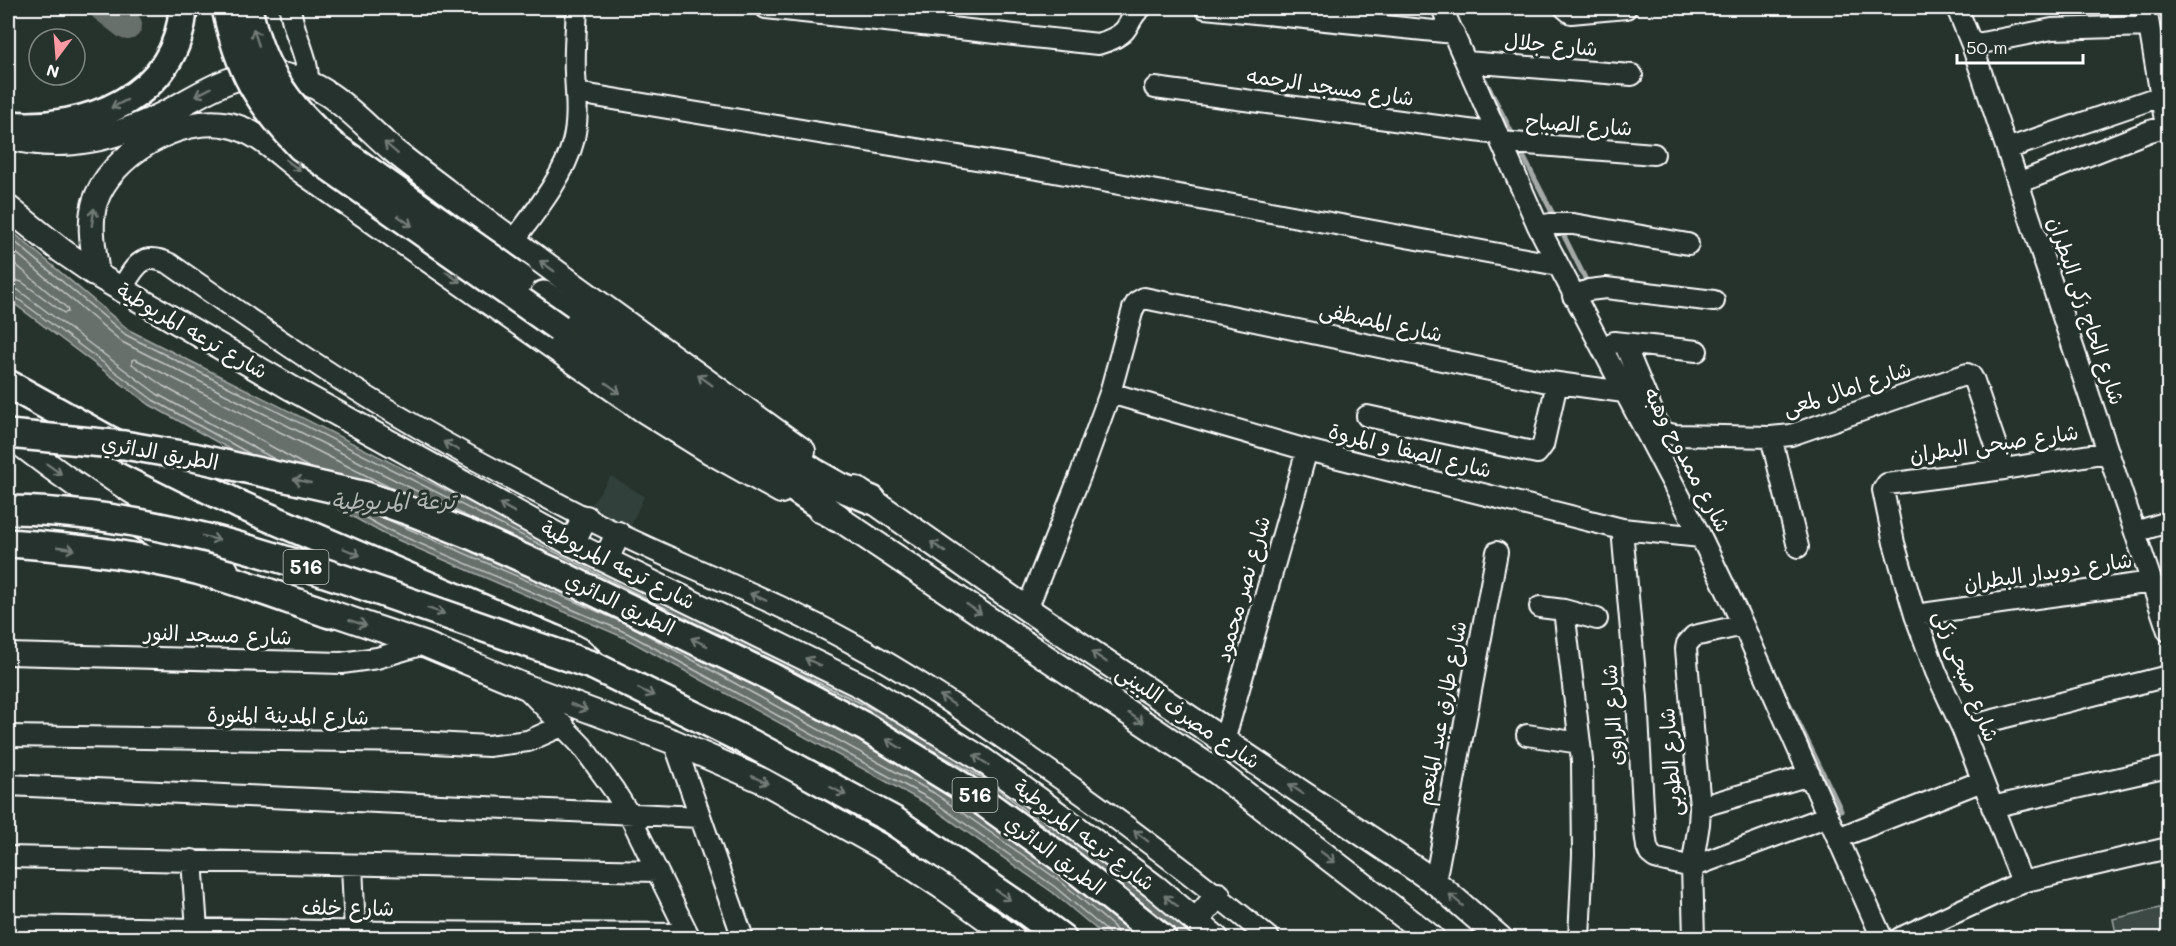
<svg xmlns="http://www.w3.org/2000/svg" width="2176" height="946" font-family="Mali,'Playpen Sans Arabic',sans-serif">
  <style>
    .built { fill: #333f3a }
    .green { fill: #3e4944; stroke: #9ea4a2; stroke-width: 1.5 }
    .water { fill: #67706c; stroke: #a4a9a7; stroke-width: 1.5 }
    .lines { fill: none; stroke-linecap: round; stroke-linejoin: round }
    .shore { stroke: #c2c6c4; stroke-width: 1.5 }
    .stream { stroke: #a4a9a7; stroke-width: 5 }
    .river { stroke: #67706c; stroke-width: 30 }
    .minor-casing { stroke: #fff; stroke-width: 24 }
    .major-casing { stroke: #fff; stroke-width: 28 }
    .highway-casing { stroke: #fff; stroke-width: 32 }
    .minor { stroke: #26332d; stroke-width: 20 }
    .major { stroke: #26332d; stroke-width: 24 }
    .highway { stroke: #26332d; stroke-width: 27 }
    .highway-bridge-casing { stroke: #fff; stroke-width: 32; stroke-linecap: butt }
    .highway-bridge { stroke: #26332d; stroke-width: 27 }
    .oneway { stroke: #727a76 }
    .labels { text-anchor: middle; stroke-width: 6; stroke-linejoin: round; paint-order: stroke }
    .shield { fill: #26332d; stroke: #bec2c0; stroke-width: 1.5 }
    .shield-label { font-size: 20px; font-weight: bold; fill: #fff }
    .street-label { font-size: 21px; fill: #fff; stroke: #26332d }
    .water-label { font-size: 22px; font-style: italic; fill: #b3b8b6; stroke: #26332d }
  </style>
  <rect width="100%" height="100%" fill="#26332d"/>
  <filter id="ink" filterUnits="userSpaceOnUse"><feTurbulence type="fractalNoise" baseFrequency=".0167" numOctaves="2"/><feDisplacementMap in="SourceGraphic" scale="12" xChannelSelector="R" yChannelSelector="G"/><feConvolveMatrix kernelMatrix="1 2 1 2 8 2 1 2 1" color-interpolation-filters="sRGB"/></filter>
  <g filter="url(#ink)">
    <path class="built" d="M611 476 644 496 628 532 586 512Z"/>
    <path class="green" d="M2168 906V938H2117L2113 919Z"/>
    <path class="water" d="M8 228 129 330 704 621 888 709 996 770 1205 938H1107L1052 892 927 804 625 638 384 534 150 405 8 299Z"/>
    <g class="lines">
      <path class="shore" d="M8 236 126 335 701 626 875 710
        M8 246 122 342 480 523
        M8 258 67 308 68 312 64 313 22 282 8 278
        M8 287 18 290 157 394 278 461
        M8 294 14 296 153 400 252 455
        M310 468 163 386 132 364V360L135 359 397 491
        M346 507 386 529 627 633 930 799 1055 887 1108 932 1110 938
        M379 516 631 626 934 793 1060 881 1113 926 1117 932 1118 938
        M912 739 988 781 1061 839"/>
      <path class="stream" d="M1479 68 1514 137
        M1519 148 1556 220
        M1560 228 1587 282
        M1776 676 1841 810"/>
      <path class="river" d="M105 8 127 25"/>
      <g class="minor-casing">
        <path id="minor" d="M290 8C293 34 309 56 308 82
          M766 8 1098 44C1108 41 1117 38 1124 31 1131 23 1132 14 1141 8
          M1205 8 1454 33
          M1442 8 1538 226 1701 537 1743 625 1882 938
          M1565 8 1571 13 1626 8
          M1957 8 1972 45 2168 631
          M2146 8 2166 126
          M1972 45 2052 29 2149 26
          M1466 62 1632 75
          M1155 88 1498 134
          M577 93 1043 170 1558 265
          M1501 142 1654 154
          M2007 149 2161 96
          M2018 183 2150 131 2168 126
          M1538 226 1551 224H1573L1688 244
          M513 242C534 213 564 177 573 142 579 120 576 95 575 73 574 51 576 29 577 8
          M121 290C135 267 141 250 170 264 250 320 330 376 414 425 470 458 528 488 586 518 672 562 765 595 850 642 914 676 972 717 1031 758 1113 815 1192 874 1269 938
          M1573 296 1589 290 1606 288 1714 301
          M1614 342 1697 351
          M1624 343 1659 427 1666 433 1675 435 1771 437 1791 435 1967 374 1971 376 1974 381 2004 469
          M1110 393 1307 450 1622 529 1701 537
          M1367 416 1537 453 1543 445 1557 383
          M1771 437 1798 547
          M1622 529 1637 698 1644 825 1647 847 1650 854 1655 858 1662 860 1692 867 1828 816
          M2135 532 2168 522
          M1540 607 1564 610 1597 619
          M1027 609 1080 476 1110 393 1133 309 1137 302 1144 298 1543 381 1624 392
          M1564 610 1582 761 1583 855 1579 938
          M1915 615 2152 582
          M8 654 342 663 377 658 424 644
          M527 689 582 746 614 790 629 814 690 938
          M1962 728 2168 676
          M1527 735 1580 743
          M8 736 416 742 488 746 528 741 564 725
          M1224 741 1307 450
          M674 742 743 938
          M8 785 699 817
          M1700 807 1810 775
          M1992 807 2168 767
          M1838 838 1982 781
          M8 857 657 871
          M192 860 197 929
          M352 865 355 932
          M1435 882 1497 552
          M2022 882 1962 728 1936 672 1915 615 1894 543 1883 490 1887 484 2004 469 2108 452
          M8 926 393 932 688 934
          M1694 938 1692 867 1699 824 1700 807 1686 649 1687 644 1694 636 1743 625
          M1900 938 2022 882 2168 848"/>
      </g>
      <g class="major-casing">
        <path id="major" d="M8 137C65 152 118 138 170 111 206 91 235 70 279 75 328 81 359 121 394 151 411 165 429 178 446 191 564 279 684 365 803 451
          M8 208 62 251 97 275 291 388 571 543 864 687 980 758 1039 800 1155 887 1216 938
          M97 275C94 251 88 226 95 202 110 155 180 114 229 125 259 131 282 157 306 174L642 409 711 452 781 491
          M8 434C75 487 147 537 226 570
          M856 489 1027 609 1435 882 1500 938
          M820 510 838 518 1217 772 1432 938
          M571 543 586 518
          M606 559 618 534
          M314 607 424 644 524 686 674 742 763 781 880 846 947 890 1013 938
          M1196 921 1218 895"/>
      </g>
      <g class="highway-casing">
        <path id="highway" d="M8 125C86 132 178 97 183 8
          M544 295 815 473 838 486 872 500
          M559 328 838 518
          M8 384 107 439 240 505 558 641 579 652 594 666 750 743 893 820 1023 909 1062 938
          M8 543C79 548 152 556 221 577 258 588 294 602 330 614
          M554 572 771 677 865 727 961 786 1067 862 1162 938"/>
      </g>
      <use href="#minor" class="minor"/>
      <use href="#major" class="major"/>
      <use href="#highway" class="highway"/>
      <g class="highway-bridge-casing">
        <path id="highway-bridge" d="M226 8C239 70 257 101 301 147L559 328
          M248 8C260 67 286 106 332 145L521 279
          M8 434 124 445 193 457 366 496 415 513 473 536 554 572
          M8 510C144 511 274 554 401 599 465 621 529 644 594 666"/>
      </g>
      <use href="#highway-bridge" class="highway-bridge"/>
    </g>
    <defs><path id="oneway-shaft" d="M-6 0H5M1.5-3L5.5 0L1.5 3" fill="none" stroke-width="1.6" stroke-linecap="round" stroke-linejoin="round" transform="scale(1.5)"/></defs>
    <g class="oneway">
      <use href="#oneway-shaft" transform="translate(256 37) rotate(-108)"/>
      <use href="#oneway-shaft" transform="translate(203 92) rotate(153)"/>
      <use href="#oneway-shaft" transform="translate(119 104) rotate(153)"/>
      <use href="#oneway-shaft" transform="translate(391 148) rotate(-139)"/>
      <use href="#oneway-shaft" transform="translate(293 165) rotate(36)"/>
      <use href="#oneway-shaft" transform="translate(93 217) rotate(-82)"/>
      <use href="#oneway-shaft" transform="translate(405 221) rotate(35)"/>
      <use href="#oneway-shaft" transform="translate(547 266) rotate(-144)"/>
      <use href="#oneway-shaft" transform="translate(453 277) rotate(35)"/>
      <use href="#oneway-shaft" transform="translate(705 380) rotate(-144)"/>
      <use href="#oneway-shaft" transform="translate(613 388) rotate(35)"/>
      <use href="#oneway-shaft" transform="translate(451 446) rotate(-151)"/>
      <use href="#oneway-shaft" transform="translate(54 469) rotate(35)"/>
      <use href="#oneway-shaft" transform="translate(302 481) rotate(-167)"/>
      <use href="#oneway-shaft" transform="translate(507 508) rotate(-151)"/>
      <use href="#oneway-shaft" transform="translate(211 538) rotate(14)"/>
      <use href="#oneway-shaft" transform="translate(938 547) rotate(-145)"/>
      <use href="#oneway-shaft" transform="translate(66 548) rotate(8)"/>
      <use href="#oneway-shaft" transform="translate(352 552) rotate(23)"/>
      <use href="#oneway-shaft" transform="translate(758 597) rotate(-156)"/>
      <use href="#oneway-shaft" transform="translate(974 609) rotate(34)"/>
      <use href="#oneway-shaft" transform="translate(436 611) rotate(19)"/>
      <use href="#oneway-shaft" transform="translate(358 623) rotate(18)"/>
      <use href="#oneway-shaft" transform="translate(699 642) rotate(-154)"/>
      <use href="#oneway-shaft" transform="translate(1099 657) rotate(-146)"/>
      <use href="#oneway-shaft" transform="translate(813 662) rotate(-154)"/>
      <use href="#oneway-shaft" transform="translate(646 692) rotate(26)"/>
      <use href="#oneway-shaft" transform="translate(947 700) rotate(-146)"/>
      <use href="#oneway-shaft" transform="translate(579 707) rotate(21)"/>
      <use href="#oneway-shaft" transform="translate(1136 718) rotate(34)"/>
      <use href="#oneway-shaft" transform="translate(894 744) rotate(-148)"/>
      <use href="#oneway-shaft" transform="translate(981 760) rotate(-146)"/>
      <use href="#oneway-shaft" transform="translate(760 780) rotate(25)"/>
      <use href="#oneway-shaft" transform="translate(1296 789) rotate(-146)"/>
      <use href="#oneway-shaft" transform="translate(838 791) rotate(28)"/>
      <use href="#oneway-shaft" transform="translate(1141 836) rotate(-143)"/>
      <use href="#oneway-shaft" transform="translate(1328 857) rotate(37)"/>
      <use href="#oneway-shaft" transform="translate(1003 895) rotate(35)"/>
      <use href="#oneway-shaft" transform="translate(1456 900) rotate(-139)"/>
      <use href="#oneway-shaft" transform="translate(1171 901) rotate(-141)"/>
    </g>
  </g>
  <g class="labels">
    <g class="shield">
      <rect x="283.5" y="550" width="45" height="34" rx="4.5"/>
      <rect x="952.5" y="778" width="45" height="34" rx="4.5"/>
    </g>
    <g class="shield-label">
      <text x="306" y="574">516</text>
      <text x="975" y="802">516</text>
    </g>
    <g class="street-label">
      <text transform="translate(1551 45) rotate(5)" y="7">شارع جلال</text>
      <text transform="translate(1330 87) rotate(8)" y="7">شارع مسجد الرحمه</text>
      <text transform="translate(1579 125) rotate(4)" y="7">شارع الصباح</text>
      <text transform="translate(2086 311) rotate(71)" y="7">شارع الحاج زكى البطران</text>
      <text transform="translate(1381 322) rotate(12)" y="7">شارع المصطفى</text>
      <text transform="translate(192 331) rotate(30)" y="7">شارع ترعه المريوطية</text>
      <text transform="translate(1847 389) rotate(-18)" y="7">شارع امال لمعى</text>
      <text transform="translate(1994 444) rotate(-8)" y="7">شارع صبحى البطران</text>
      <text transform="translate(1410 451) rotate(14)" y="7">شارع الصفا و المروة</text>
      <text transform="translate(160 453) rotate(10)" y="7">الطريق الدائري</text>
      <text transform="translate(1687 460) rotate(62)" y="7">شارع ممدوح وهبه</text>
      <text transform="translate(618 565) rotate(27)" y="7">شارع ترعه المريوطية</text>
      <text transform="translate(2048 572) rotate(-8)" y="7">شارع دويدار البطران</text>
      <text transform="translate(1243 589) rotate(-74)" y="7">شارع نصر محمود</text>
      <text transform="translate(620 604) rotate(26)" y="7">الطريق الدائري</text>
      <text transform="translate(218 635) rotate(2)" y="7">شارع مسجد النور</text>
      <text transform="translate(1966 676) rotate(68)" y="7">شارع صبحى زكى</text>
      <text transform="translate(1442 713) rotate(-79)" y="7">شارع طارق عبد المنعم</text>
      <text transform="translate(1613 715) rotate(-94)" y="7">شارع الراوى</text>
      <text transform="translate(288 716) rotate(1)" y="7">شارع المدينة المنورة</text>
      <text transform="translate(1188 717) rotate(34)" y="7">شارع مصرف اللبينى</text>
      <text transform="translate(1671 762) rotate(-94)" y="7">شارع الطوبى</text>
      <text transform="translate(1084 835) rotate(37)" y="7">شارع ترعه المريوطية</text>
      <text transform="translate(1055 855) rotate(37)" y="7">الطريق الدائري</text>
      <text transform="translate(348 908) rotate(1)" y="7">شارع خلف</text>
    </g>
    <g class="water-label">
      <text x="393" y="509">ترعة المريوطية</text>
    </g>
  </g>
  <rect width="2176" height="946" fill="none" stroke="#26332d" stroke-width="30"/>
  <rect x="15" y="15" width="2146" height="916" fill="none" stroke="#fff" stroke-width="2" filter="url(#ink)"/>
  <g transform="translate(57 57) rotate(196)"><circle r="28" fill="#26332d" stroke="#7d8581" stroke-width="1.5"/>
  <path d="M0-4.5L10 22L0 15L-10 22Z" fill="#ff9aa2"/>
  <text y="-9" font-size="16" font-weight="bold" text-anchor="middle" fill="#ffffff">N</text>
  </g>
  <path d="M1957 54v9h126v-9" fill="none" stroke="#ffffff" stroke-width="3"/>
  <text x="1966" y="54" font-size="18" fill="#ffffff" stroke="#26332d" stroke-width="4.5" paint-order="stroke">50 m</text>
</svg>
